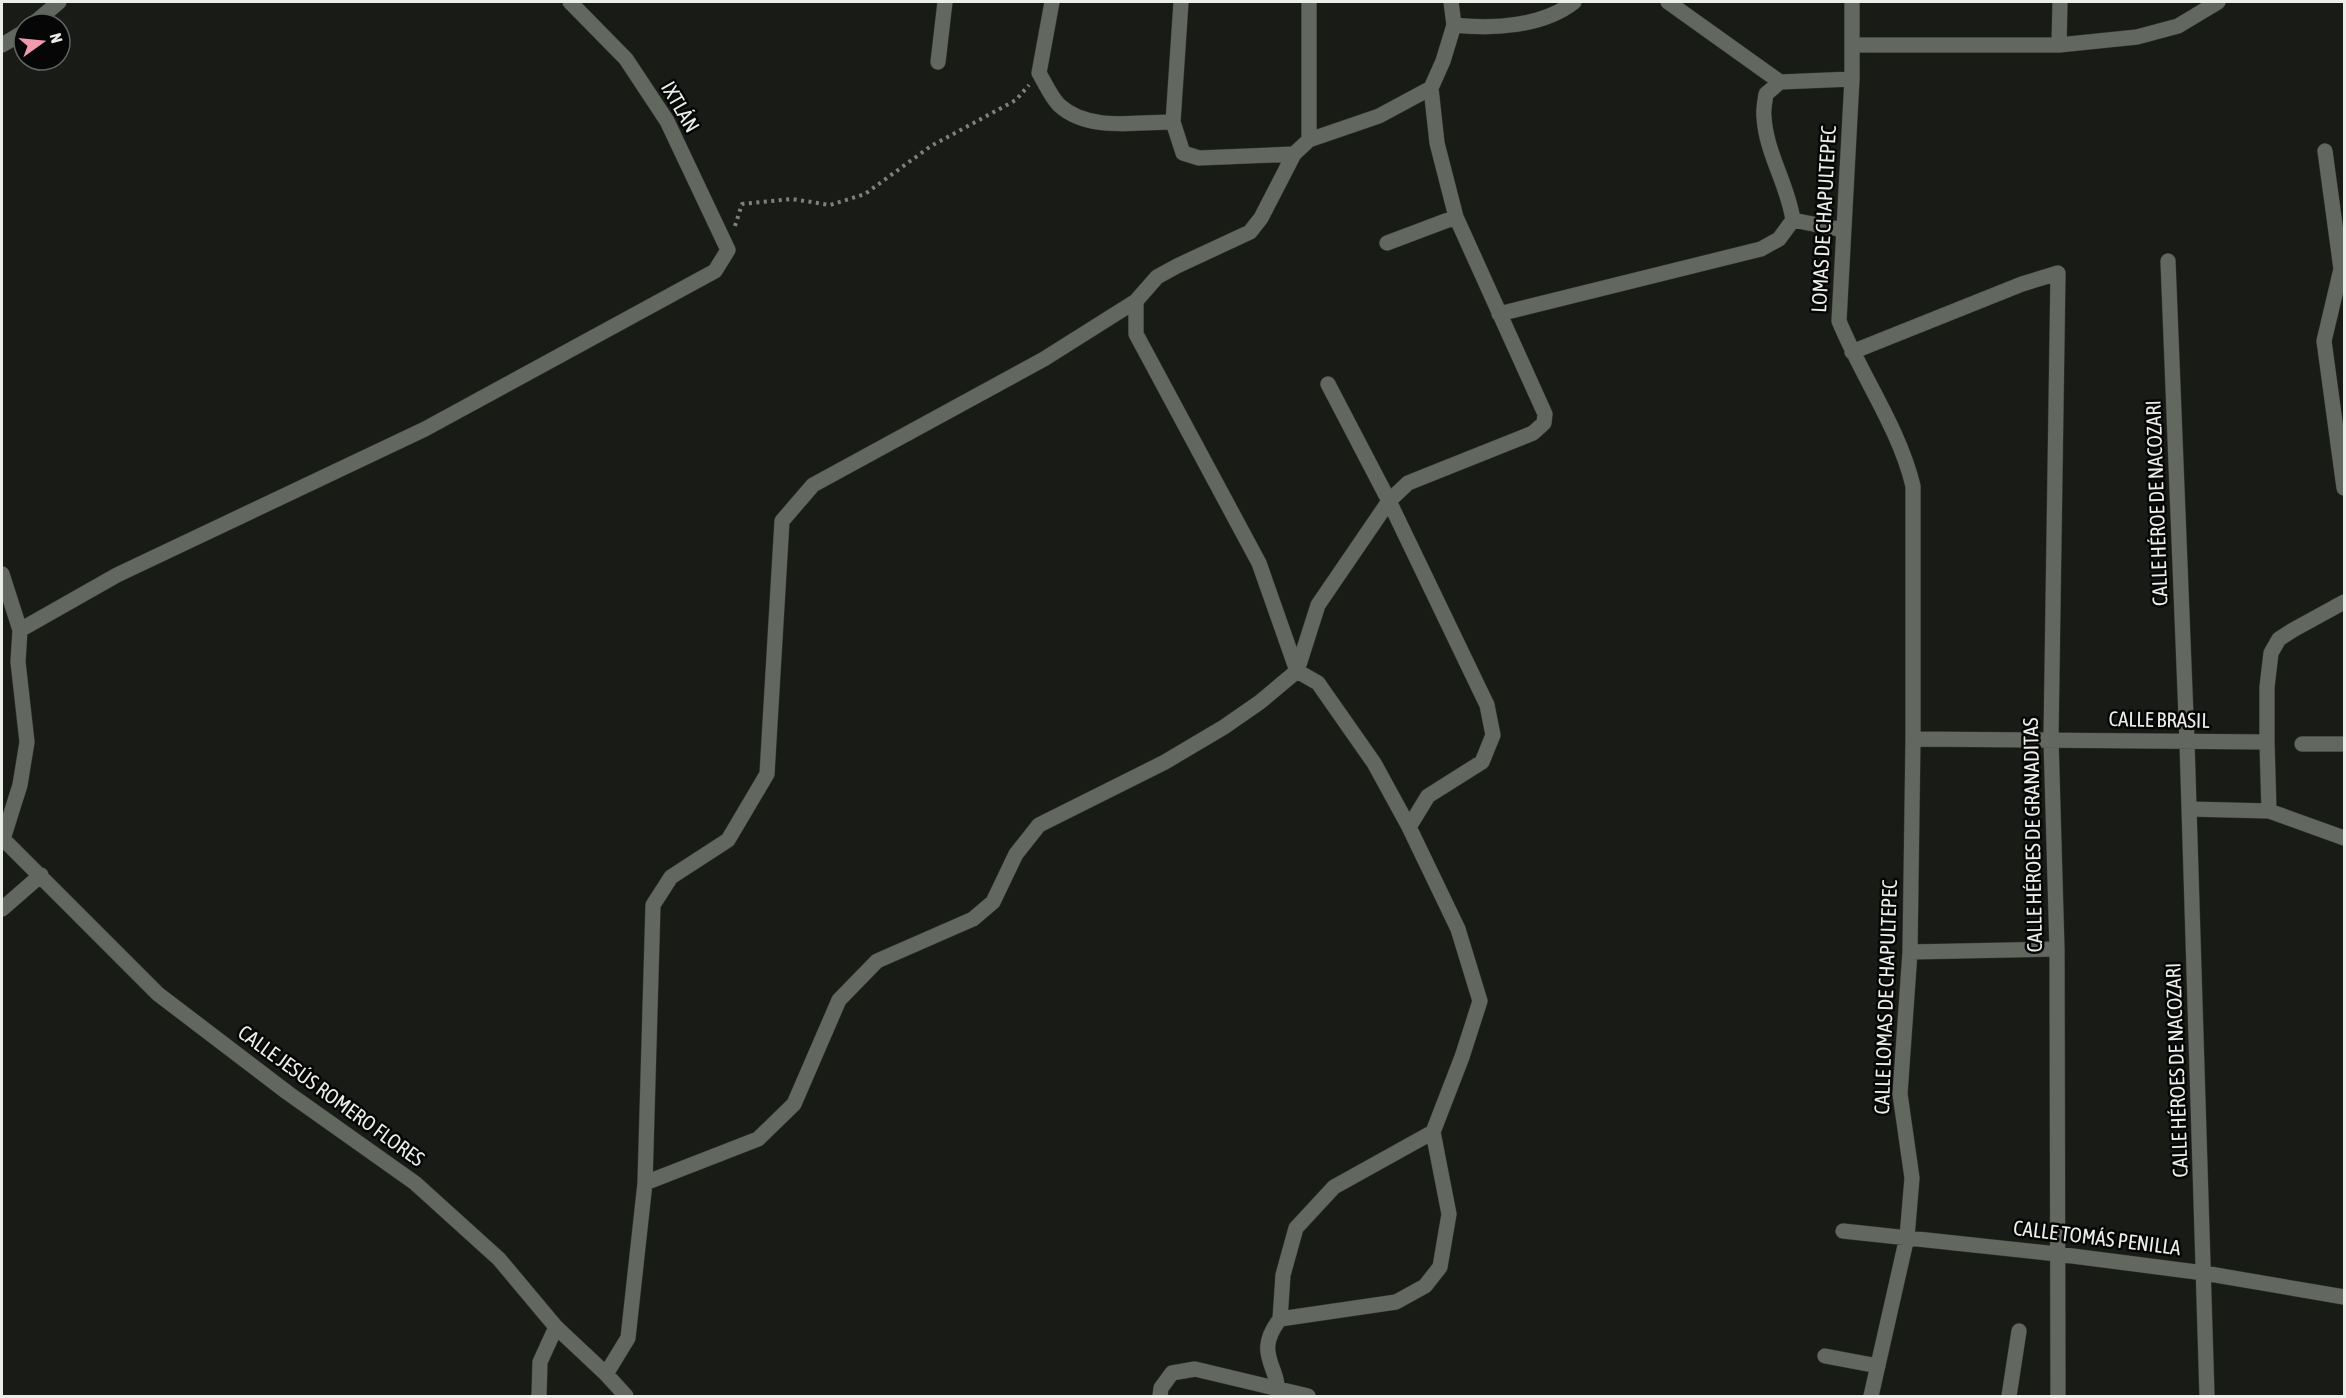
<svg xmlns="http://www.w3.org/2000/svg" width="2346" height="1398" font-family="'Asap Condensed',sans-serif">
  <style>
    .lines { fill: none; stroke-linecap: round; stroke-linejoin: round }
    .minor-casing { stroke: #333531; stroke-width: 16 }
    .path { stroke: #7e817c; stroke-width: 4; stroke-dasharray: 3 4.5; stroke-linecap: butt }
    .minor { stroke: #626760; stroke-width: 15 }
    .labels { text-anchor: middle; stroke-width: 5; stroke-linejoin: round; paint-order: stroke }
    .street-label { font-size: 21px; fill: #eceeea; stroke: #050605 }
  </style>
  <rect width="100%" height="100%" fill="#191c16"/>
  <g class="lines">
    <g class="minor-casing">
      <path id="minor" d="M1052 2 1039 73C1045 83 1051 97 1059 105 1088 132 1137 122 1173 122L1183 153 1199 158 1294 154
        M1668 2 1780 82
        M1852 2V79L1839 321C1862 377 1899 428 1913 486V739L1910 952 1900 1094 1912 1178 1907 1237 1871 1396
        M33 24 59 2
        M1454 25C1492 29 1542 27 1574 2
        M2 45 24 32
        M1852 45H2059L2137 37 2178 26 2218 2
        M2059 45 2060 2
        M938 62 945 2
        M1173 122 1181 2
        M1309 140 1379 116 1431 88 1443 61 1454 25 1451 2
        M2325 151 2341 269 2324 341 2344 488
        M1793 220 1843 230
        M1387 243 1456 217
        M2168 261 2187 742 2207 1396
        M1499 314 1761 249 1779 239 1793 220C1788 185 1766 153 1764 117 1763 110 1765 101 1766 94L1780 82 1852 79
        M1852 352 2022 284 2058 273 2051 739 2057 949 2058 1396
        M1328 384 1389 501 1487 705 1493 735 1482 762 1428 796 1409 827
        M2 574 20 630
        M1913 739 2267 742
        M2302 744H2344
        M2190 809 2269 811 2344 838
        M2269 811 2267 742V687L2271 653 2279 639 2293 630 2344 602
        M2 838 158 994 288 1093 415 1183 499 1259 556 1327 606 1374 626 1396
        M3 839 20 785 27 742 18 662 20 630 117 575 425 429 715 271 728 250 667 121 626 59 570 2
        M2 909 41 875
        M1910 952 2057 949
        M645 1183 758 1139 794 1104 839 1000 877 961 973 919 993 902 1016 854 1039 825 1165 762 1224 727 1260 702 1297 671 1318 605 1389 501 1408 483 1533 433 1544 423 1545 414 1456 217 1437 143 1431 88
        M1843 1231 2057 1254 2204 1273 2344 1297
        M1280 1319 1283 1275 1296 1228 1334 1187 1433 1132
        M1825 1356 1878 1366
        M606 1374 628 1338 645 1183 653 905 671 877 728 840 767 774 782 521 813 485 1044 359 1136 301
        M539 1396 540 1362 556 1327
        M1160 1396 1161 1388 1172 1373 1195 1369 1308 1396
        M1277 1396C1281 1366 1252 1355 1280 1319L1396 1302 1425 1286 1440 1267 1449 1214 1433 1132 1462 1057 1480 1001 1458 929 1409 827 1374 763 1318 683 1297 671 1259 563 1136 334V301L1157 277 1177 266 1250 232 1261 218 1294 154 1309 140V2
        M2009 1396 2019 1331"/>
    </g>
    <path class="path" d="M735 226 742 204 792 199 830 205 865 194 931 146 1016 100 1029 85"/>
    <use href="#minor" class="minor"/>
  </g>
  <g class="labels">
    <g class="street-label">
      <text transform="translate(680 107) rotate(60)" y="7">IXTLÁN</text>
      <text transform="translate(1824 219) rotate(-87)" y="7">LOMAS DE CHAPULTEPEC</text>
      <text transform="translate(2157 503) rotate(-92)" y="7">CALLE HÉROE DE NACOZARI</text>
      <text transform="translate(2159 720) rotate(1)" y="7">CALLE BRASIL</text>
      <text transform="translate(2033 835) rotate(-91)" y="7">CALLE HÉROES DE GRANADITAS</text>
      <text transform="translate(1886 997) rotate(-88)" y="7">CALLE LOMAS DE CHAPULTEPEC</text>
      <text transform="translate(2177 1070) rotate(-92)" y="7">CALLE HÉROES DE NACOZARI</text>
      <text transform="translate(331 1096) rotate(36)" y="7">CALLE JESÚS ROMERO FLORES</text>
      <text transform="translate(2097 1238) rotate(7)" y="7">CALLE TOMÁS PENILLA</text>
    </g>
  </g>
  <rect width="2346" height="1398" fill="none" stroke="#eceeea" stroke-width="6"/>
  <g transform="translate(42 42) rotate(75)"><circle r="28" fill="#050605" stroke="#616361" stroke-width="1.5"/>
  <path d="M0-4.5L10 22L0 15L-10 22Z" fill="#f29aad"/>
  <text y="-9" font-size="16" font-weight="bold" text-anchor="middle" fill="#eceeea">N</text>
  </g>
</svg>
